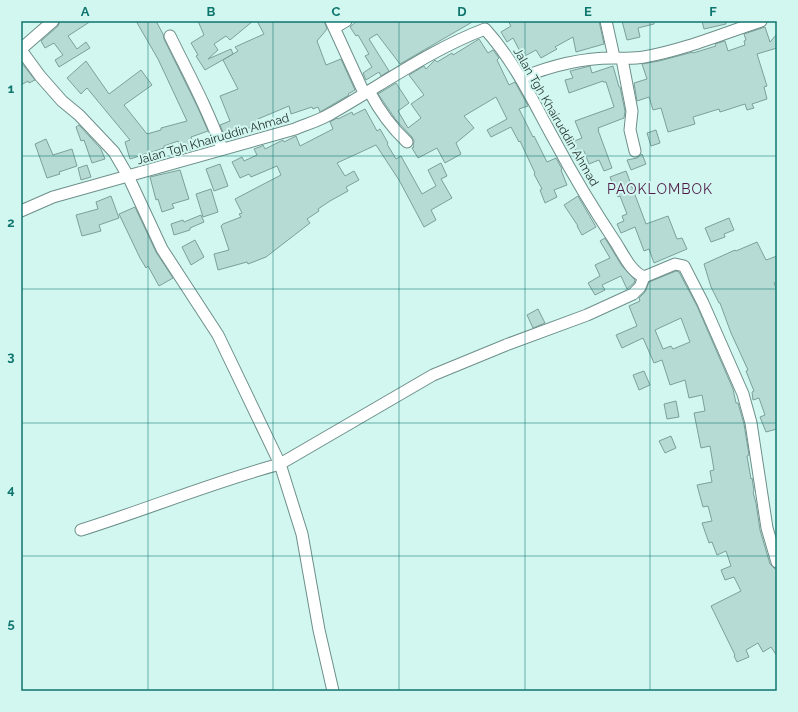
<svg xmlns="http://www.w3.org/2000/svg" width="798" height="712" font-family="Raleway,sans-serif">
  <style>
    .building { fill: #b6dad4; stroke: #7d9f9a; fill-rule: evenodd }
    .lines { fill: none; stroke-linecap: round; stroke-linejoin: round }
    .minor-casing { stroke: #6d8f8a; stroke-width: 13 }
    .minor { stroke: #fff; stroke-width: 11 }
    .grid { fill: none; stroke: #0f766e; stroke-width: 1; stroke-opacity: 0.55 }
    .labels { text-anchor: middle; stroke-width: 4; stroke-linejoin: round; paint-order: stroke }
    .street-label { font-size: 12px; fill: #1e2c29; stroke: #d2f7f0 }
    .quarter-label { font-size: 14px; letter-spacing: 1px; fill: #4e1945; stroke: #d2f7f0 }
    .neatline { fill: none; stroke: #0f766e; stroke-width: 1.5 }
    .grid-label { font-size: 13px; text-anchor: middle; font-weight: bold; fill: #0f766e }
  </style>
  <rect width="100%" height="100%" fill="#d2f7f0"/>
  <path class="building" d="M60 21H91L68 36 77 49 86 42 90 48 59 67 55 60 63 55 54 43 45 48 41 41 58 26Z
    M136 21H156L163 34 164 39 198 108 208 131 191 137 195 148 183 153 178 141 164 146V148L130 159 125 142 130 140 87 88 81 94 67 78 86 61 109 94 141 70 152 85 124 105 147 134 161 130V128L187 121 158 59Z
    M198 21H253L230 40 226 36 214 44 218 50 208 59 231 49 233 54 205 70 196 56 198 55 191 43 204 35Z
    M257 21H324L327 29 317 41 326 65 341 59 355 90 348 94 349 95 320 112 318 107 313 109 312 107 291 114 289 106 258 119 260 124 225 137 220 125 230 121 220 96 238 89 223 60 238 51 235 47 264 34Z
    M357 21H474L400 64 377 34 369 39 389 71 381 76 379 72 366 80 363 73 372 67 365 56 369 54 358 35 356 36 350 27Z
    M508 21H599L604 44 576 52 573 37 555 47 557 49 541 58 536 50 523 57 513 38 507 42 501 32 511 26Z
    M622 21H654V24L638 28 640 37 627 40Z
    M702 21H726V24L704 29Z
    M765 27 770 42 777 34V48L757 54 767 86 764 87 767 99 752 104 754 108 747 110 745 104 720 112 719 109 693 117 695 124 668 132 661 108 653 110 649 97 637 101 634 83 647 79 642 64 659 61 693 52V53L716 46 715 44 725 41 728 51 745 45 744 41 746 40 744 34Z
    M479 39 488 53 493 50 499 58 497 60 509 85 515 82 526 102 528 106 519 109 533 137 534 136 547 162 556 158 562 169 561 170 567 185 554 190 557 197 545 203 540 190 542 189 534 174 535 173 520 141 519 142 511 127 491 137 487 130 507 119 496 97 464 116 474 128 456 143 461 154 445 163 437 148 418 158 412 148 414 147 413 146 414 141 412 137 396 120 378 94 396 83 409 103 398 111 408 128 421 118 411 104 424 95 409 75 424 66 426 69 435 60 437 62 452 53 453 55Z
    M21 62 35 80 29 83 28 81 21 85Z
    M590 66 592 73 613 66 619 87H620L625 111 624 118 598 128 599 130H598L612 168 604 171 599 160 589 164 584 151 577 154 572 142 582 138 575 121 614 107 606 82H603V81L569 93 565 80 573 78 570 71Z
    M365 109 377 131 380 129 388 143 387 144 396 159 401 156 422 194 436 186 428 170 441 163 447 176 441 179 452 198 431 210 436 220 424 227 399 180 376 145 337 163 345 176 354 171 359 180 346 187 348 191 330 201 318 209 319 211 307 219 310 223 266 257 248 264 247 262 218 270 214 254 229 250 221 226 223 224 241 217 239 214 242 213 235 199 281 175 277 166 251 177 249 174 240 178 232 162 242 157 244 161 257 155 254 149 262 146 263 145 265 149 283 140 284 142 296 136 300 146 333 129 330 122 337 118 338 119 352 112 353 115Z
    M79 125 101 149 105 159 92 163 84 140 81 141 76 127Z
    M656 130 660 143 651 146 647 133Z
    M46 139 53 155 72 149 77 166 59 172 60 174 47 178 35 144Z
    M642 154 646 164 631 170 627 160 637 158Z
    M220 164 228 186 214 191 206 169Z
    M87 165 91 177 81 180 78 168Z
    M180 170 189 199 172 204 174 208 162 212 158 199 156 200 150 177Z
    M626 171 646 224 668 216 677 239 682 238 687 249 654 263 649 249 644 251 635 227 621 233 617 224 624 221 622 216 627 214 620 196 618 197 610 177Z
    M211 189 218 212 203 217 196 194Z
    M111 196 119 218 99 225 101 231 82 236 76 215 98 209 96 202Z
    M578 196 596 227 582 235 577 226H578L564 205Z
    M135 207 156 252 173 278 159 286 148 266 146 268 140 258 119 214Z
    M201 215 204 222 190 228V230L174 235 171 224 183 220 184 222Z
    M729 218 734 230 724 234 725 237 711 242 705 228Z
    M605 238 622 266 635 280 634 283 627 289 621 276 602 285 605 290 595 295 588 283 600 276 595 265 610 258 600 241Z
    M195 240 204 257 191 265 182 247Z
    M757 242 766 260 777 256V282L774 283 777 290V429L766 432 760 417 765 415 759 398 753 400 752 392 754 391 746 371 748 370 731 333 720 303H719L711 287 704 264 735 250 736 251Z
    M676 271 679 272 697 306 733 389 736 403H738L744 424 749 455 747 456 751 479 752 478 754 491 753 492 756 503 760 530 770 564 777 571V656L771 647 763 652 758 643 746 650 749 657 737 662 734 656 735 655 711 606 741 591 734 577 725 580 721 570 731 566 726 551 717 555 712 542 709 543 702 523 712 521 708 506 703 507 697 485 712 482 710 471 714 470 710 446 701 448 694 413 705 411 702 395 689 398 685 380 670 385 662 360 654 363 643 338 622 348 616 335 637 326 629 306 640 301 639 298 645 292 649 282ZM681 318 690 342 673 349 671 346 663 349 655 330Z
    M538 309 545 323 533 328 527 315Z
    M644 371 650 385 639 390 633 375Z
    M676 401 679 417 667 419 664 404Z
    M671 436 676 448 665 453 659 441Z"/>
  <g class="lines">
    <g class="minor-casing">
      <path id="minor" d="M331 21 364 93
        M606 21 614 57
        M334 28 346 21
        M170 36C188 73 208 109 222 149
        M21 49 53 21
        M21 50 40 76 62 101 79 115 114 152 128 176 162 249 218 335 280 464C213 482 148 509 81 530
        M622 59 632 111 630 130 635 151
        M521 78C550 66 582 58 613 58 623 58 633 59 644 57 684 50 722 34 761 21
        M369 91C379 110 391 127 407 142
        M21 211 53 197 295 129C307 124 321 120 332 113 383 84 430 50 485 29 516 63 534 104 556 143 574 177 594 210 616 243 623 254 631 272 644 277L675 264 684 266 703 303 743 394 751 423 767 528 777 562
        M333 691 319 630 302 534 280 464 433 375 506 345 587 315 633 294 640 287 644 277"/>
    </g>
    <use href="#minor" class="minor"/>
  </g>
  <path class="grid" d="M148 21V691M273 21V691M399 21V691M525 21V691M650 21V691M21 156H777M21 289H777M21 423H777M21 556H777"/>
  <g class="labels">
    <g class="street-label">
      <text transform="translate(556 117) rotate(60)" y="4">Jalan Tgh Khairuddin Ahmad</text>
      <text transform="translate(213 139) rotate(-16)" y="4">Jalan Tgh Khairuddin Ahmad</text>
    </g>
    <g class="quarter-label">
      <text x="660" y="194">PAOKLOMBOK</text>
    </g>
  </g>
  <rect width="798" height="712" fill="none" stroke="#d2f7f0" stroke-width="44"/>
  <rect x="22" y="22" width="754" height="668" class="neatline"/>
  <g class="grid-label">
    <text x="85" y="16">A</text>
    <text x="211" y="16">B</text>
    <text x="336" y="16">C</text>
    <text x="462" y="16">D</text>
    <text x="588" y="16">E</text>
    <text x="713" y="16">F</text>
    <text x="11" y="93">1</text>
    <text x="11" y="227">2</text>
    <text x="11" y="361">3</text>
    <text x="11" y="494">4</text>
    <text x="11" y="628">5</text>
  </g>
</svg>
